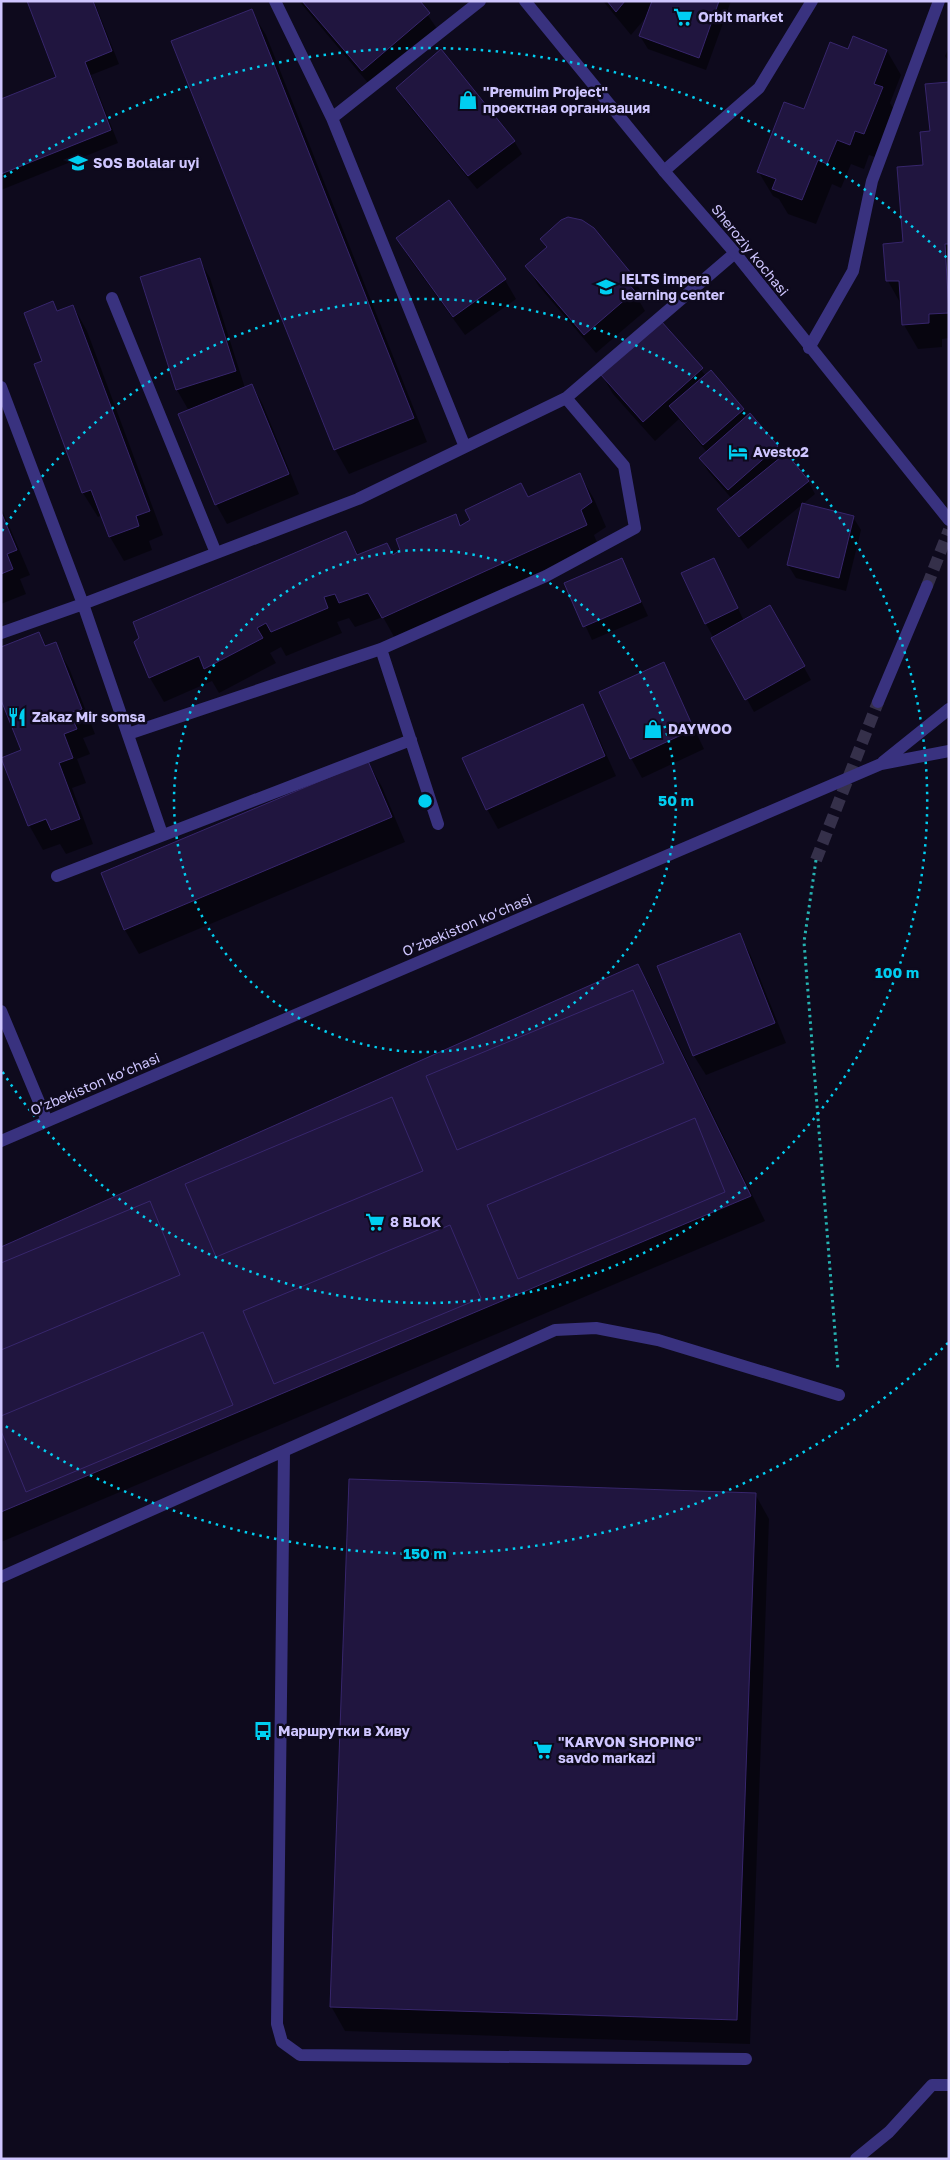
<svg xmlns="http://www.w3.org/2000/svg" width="950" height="2160" font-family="'Golos Text',sans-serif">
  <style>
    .shadow { fill: #0007 }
    .building { fill: #20153f; stroke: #37266c }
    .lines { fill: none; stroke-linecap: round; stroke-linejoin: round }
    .pedestrian-tunnel { stroke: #35304a; stroke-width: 12; stroke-dasharray: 12 6; stroke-linecap: butt }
    .path { stroke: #26b3b2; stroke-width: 3; stroke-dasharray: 2.5 4; stroke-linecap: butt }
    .service { stroke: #39327f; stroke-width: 12 }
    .pedestrian { stroke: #39327f; stroke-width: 12 }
    .minor { stroke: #39327f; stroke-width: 12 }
    .tertiary { stroke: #39327f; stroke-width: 12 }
    .ring { fill: none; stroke: #00cef1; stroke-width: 2.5; stroke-dasharray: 2.5 5 }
    .labels { text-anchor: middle; stroke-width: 5; stroke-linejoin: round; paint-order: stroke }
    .poi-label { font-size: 14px; font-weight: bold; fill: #cfc6ff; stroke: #0e0a1d; text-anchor: start }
    .street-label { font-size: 14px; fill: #cfc6ff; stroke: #0e0a1d }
    .centre { fill: #00cef1; stroke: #0e0a1d; stroke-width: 2.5 }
    .ring-label { font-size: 15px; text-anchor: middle; font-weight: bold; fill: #00cef1; stroke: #0e0a1d; stroke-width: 5; stroke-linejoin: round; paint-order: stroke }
  </style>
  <rect width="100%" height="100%" fill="#0e0a1d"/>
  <path class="shadow" d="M28 1H94L119 64 91 75 118 143 1 190V100L58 77Z
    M299 1H418L440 33 374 90Z
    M603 1H731L706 70 648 49 640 36 647 16 631 35Z
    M251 11 266 35 427 442 349 474 335 449Z
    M949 48V62L945 56Z
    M848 50 887 51 901 75 890 103 896 113 878 158 869 155 864 169 851 164 841 188 832 184 816 224 788 214 779 199 773 196 758 171Z
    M949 84V338L942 339V347L918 349 904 325 902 306 888 281 905 243 931 132Z
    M398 88 514 141 522 154 477 189 405 101Z
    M593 229 630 274 642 293 637 297 645 311 596 353 538 285 527 266 547 249 542 239Z
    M398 238 505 280 516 299 465 335 409 258Z
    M199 259 210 278 245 388 252 385 263 405 299 494 227 524 216 504 189 411 177 390Z
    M53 303 58 312 73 306 87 331 163 535 149 541 152 550 124 561 110 537 102 515 98 517 83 493 36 364 43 362Z
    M661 323 706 376 743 410 747 417 750 415 777 447 783 457 808 481 815 494 748 549 719 510 732 499 708 471 700 458 707 452 679 419 655 441 613 394 602 375Z
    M580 475 594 499 606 527 594 535 600 550 397 642 383 617 355 627 349 618 337 622 342 633 286 656 281 647 270 653 276 663 219 693 212 681 164 702 150 678 135 643 346 533 359 556H393L455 516 461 527Z
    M1 507 30 575 20 579 26 594 1 604Z
    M853 517 861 530 846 591 796 578 788 565Z
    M622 560 648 616 592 640 566 584Z
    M721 573 744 621 770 606 811 680 754 712 706 624Z
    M39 633 47 647 55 644 69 668 95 734 83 738 90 754 77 759 86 783 72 788 93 844 66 854 60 844 43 850 29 825 23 751Z
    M663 664 704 749 642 778 631 758Z
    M582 706 593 725 616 776 498 829 487 809Z
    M368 762 382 787 405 842 139 954 125 930 102 874Z
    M739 934 750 954 786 1043 706 1075 694 1056 659 967Z
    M638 966 652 990 765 1221 1 1542V1249Z
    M755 1494 769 1519 750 2044 345 2031 331 2006Z"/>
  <path class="building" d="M27 1H93L112 51 85 62 111 130 1 174V99L56 77Z
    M302 1H420L430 13 362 71Z
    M607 1H625L616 12Z
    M652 1H719L699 58 639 36Z
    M252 9 414 418 334 450 171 41Z
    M853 36 887 50 874 84 883 87 864 134 855 131 850 145 837 140 827 164 818 160 802 200 772 189 776 179 757 172 784 102 804 109 830 42 848 49Z
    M441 49 515 141 468 176 396 88Z
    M949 82V244H945L949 313 929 314V323L902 325 899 281H886L883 244 903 242 897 167 923 165 920 132 930 131 925 84Z
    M449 200 506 279 453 317 396 238Z
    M568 217 582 220 594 228 631 273 624 279 635 291 584 335 525 266 547 247 540 239 561 220Z
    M200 258 236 371 176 390 140 277Z
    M53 301 57 311 73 305 150 511 136 516 139 526 109 537 91 490 82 493 34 364 42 361 24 313Z
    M661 321 703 368 643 422 601 375Z
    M711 370 744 409 703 445 669 406Z
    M252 384 289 474 215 505 178 414Z
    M750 413 778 446 728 490 699 458Z
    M786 453 809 481 739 537 717 509Z
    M580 473 592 502 581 510 587 525 382 618 368 593 339 603 335 594 324 597 328 608 271 632 266 623 257 628 263 638 204 669 199 656 149 678 134 642 139 638 133 622 346 531 357 555 387 543 393 555 400 550 396 539 456 514 460 526 470 520 465 510 521 483 528 497Z
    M802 503 854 516 839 578 787 565Z
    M1 512 17 550 7 554 13 569 1 574Z
    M622 558 641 602 583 627 564 583Z
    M714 558 738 608 705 624 681 573Z
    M770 605 805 666 745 700 711 638Z
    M39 632 45 646 56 642 82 709 70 713 77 729 64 734 73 758 59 763 80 819 51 830 46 819 28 826 1 758 21 750 1 700V647Z
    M664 662 694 729 630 759 599 692Z
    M583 704 605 756 486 810 462 758Z
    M368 761 392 817 124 930 101 873Z
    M740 933 775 1023 693 1056 657 966Z
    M638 964 751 1196 1 1512V1247Z
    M633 990 664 1063 457 1150 426 1076Z
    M392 1097 423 1171 216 1257 185 1184Z
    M695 1118 725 1192 518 1279 487 1205Z
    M150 1201 180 1275 1 1350V1263Z
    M450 1225 481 1298 274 1384 243 1311Z
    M203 1332 233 1405 26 1492 1 1431V1416Z
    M349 1479 756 1493 737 2020 330 2007Z"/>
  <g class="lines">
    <path class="pedestrian-tunnel" d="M927 586 949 530
      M816 860 878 702"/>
    <path class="path" d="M816 860 804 942 838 1370"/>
    <path class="service" d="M275 1 332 118 465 447
      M332 118 480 1
      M664 171 759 88 812 1
      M112 298 216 553
      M809 348 853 271 872 181 939 1
      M1 387 83 604 162 834
      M1 633 83 604 358 499 566 398 735 253
      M381 649 438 824
      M128 734 381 649 546 576 635 528 624 466 566 398
      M57 876 411 740
      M284 1451 277 2024 282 2042 300 2055 746 2059
      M1 1577 555 1330 596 1328 658 1340 839 1395"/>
    <path class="pedestrian" d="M878 702 927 586"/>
    <path class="minor" d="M883 762 949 709
      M1 1011 47 1121
      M1 1141 881 764 949 751
      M856 2159 889 2132 932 2085H949"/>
    <path class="tertiary" d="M525 1 664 171 735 253 949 520"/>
  </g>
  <g class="ring">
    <circle cx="425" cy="801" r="251"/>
    <path d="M2 531A502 502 0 1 1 2 1071"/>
    <path d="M948 1343A753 753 0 0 1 4 1425M4 177A753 753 0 0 1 948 259"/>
  </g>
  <defs>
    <g id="supermarket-bare" transform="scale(1.5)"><path d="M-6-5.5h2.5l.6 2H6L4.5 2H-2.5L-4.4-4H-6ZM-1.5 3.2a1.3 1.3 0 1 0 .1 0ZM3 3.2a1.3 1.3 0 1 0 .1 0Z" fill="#00cef1" stroke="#0e0a1d" stroke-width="2.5" paint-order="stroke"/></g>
    <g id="shop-bare" transform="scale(1.5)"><path d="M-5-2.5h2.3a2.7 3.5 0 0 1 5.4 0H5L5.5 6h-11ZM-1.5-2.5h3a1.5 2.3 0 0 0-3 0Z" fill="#00cef1" stroke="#0e0a1d" stroke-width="2.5" paint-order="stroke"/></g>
    <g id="school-bare" transform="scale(1.5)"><path d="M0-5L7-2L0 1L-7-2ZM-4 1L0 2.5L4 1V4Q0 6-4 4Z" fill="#00cef1" stroke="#0e0a1d" stroke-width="2.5" paint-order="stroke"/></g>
    <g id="university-bare" transform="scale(1.5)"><path d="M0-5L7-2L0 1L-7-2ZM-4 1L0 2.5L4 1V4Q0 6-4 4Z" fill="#00cef1" stroke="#0e0a1d" stroke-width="2.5" paint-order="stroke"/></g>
    <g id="hotel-bare" transform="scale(1.5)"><path d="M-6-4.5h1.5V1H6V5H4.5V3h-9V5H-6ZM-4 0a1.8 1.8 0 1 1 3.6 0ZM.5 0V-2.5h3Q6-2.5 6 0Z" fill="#00cef1" stroke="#0e0a1d" stroke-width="2.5" paint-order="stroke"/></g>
    <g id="restaurant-bare" transform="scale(1.5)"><path d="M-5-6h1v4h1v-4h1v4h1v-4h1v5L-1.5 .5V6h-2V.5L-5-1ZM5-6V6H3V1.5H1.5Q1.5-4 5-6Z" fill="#00cef1" stroke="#0e0a1d" stroke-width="2.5" paint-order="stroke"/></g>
    <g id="bus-bare" transform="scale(1.5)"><path d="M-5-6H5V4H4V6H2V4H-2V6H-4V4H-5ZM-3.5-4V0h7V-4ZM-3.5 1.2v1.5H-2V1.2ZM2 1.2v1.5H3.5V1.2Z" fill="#00cef1" stroke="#0e0a1d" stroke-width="2.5" paint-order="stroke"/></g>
  </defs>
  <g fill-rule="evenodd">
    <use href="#supermarket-bare" x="683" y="17"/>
    <use href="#shop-bare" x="468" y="100"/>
    <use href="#school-bare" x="78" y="163"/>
    <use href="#university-bare" x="606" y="287"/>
    <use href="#hotel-bare" x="738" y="452"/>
    <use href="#restaurant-bare" x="17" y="717"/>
    <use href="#shop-bare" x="653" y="729"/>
    <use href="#supermarket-bare" x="375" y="1222"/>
    <use href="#bus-bare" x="263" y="1731"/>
    <use href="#supermarket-bare" x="543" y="1750"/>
  </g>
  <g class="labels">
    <g class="poi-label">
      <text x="698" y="22">Orbit market</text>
      <text x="483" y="97">"Premuim Project"<tspan x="483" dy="16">проектная организация</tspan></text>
      <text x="93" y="168">SOS Bolalar uyi</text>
      <text x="621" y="284">IELTS impera<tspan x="621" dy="16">learning center</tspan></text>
      <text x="753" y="457">Avesto2</text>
      <text x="32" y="722">Zakaz Mir somsa</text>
      <text x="668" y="734">DAYWOO</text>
      <text x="390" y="1227">8 BLOK</text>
      <text x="278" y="1736">Маршрутки в Хиву</text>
      <text x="558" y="1747">"KARVON SHOPING"<tspan x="558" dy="16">savdo markazi</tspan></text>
    </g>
    <g class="street-label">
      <text transform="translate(750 250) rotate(51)" y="5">Sheroziy kochasi</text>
      <text transform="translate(467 925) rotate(-23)" y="5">O’zbekiston ko‘chasi</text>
      <text transform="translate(95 1084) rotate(-23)" y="5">O’zbekiston ko‘chasi</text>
    </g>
  </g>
  <circle cx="425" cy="801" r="8" class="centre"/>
  <g class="ring-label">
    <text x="676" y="806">50 m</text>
    <text x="897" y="978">100 m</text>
    <text x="425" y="1559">150 m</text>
  </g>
  <rect width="950" height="2160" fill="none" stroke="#cfc6ff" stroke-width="5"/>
</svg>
